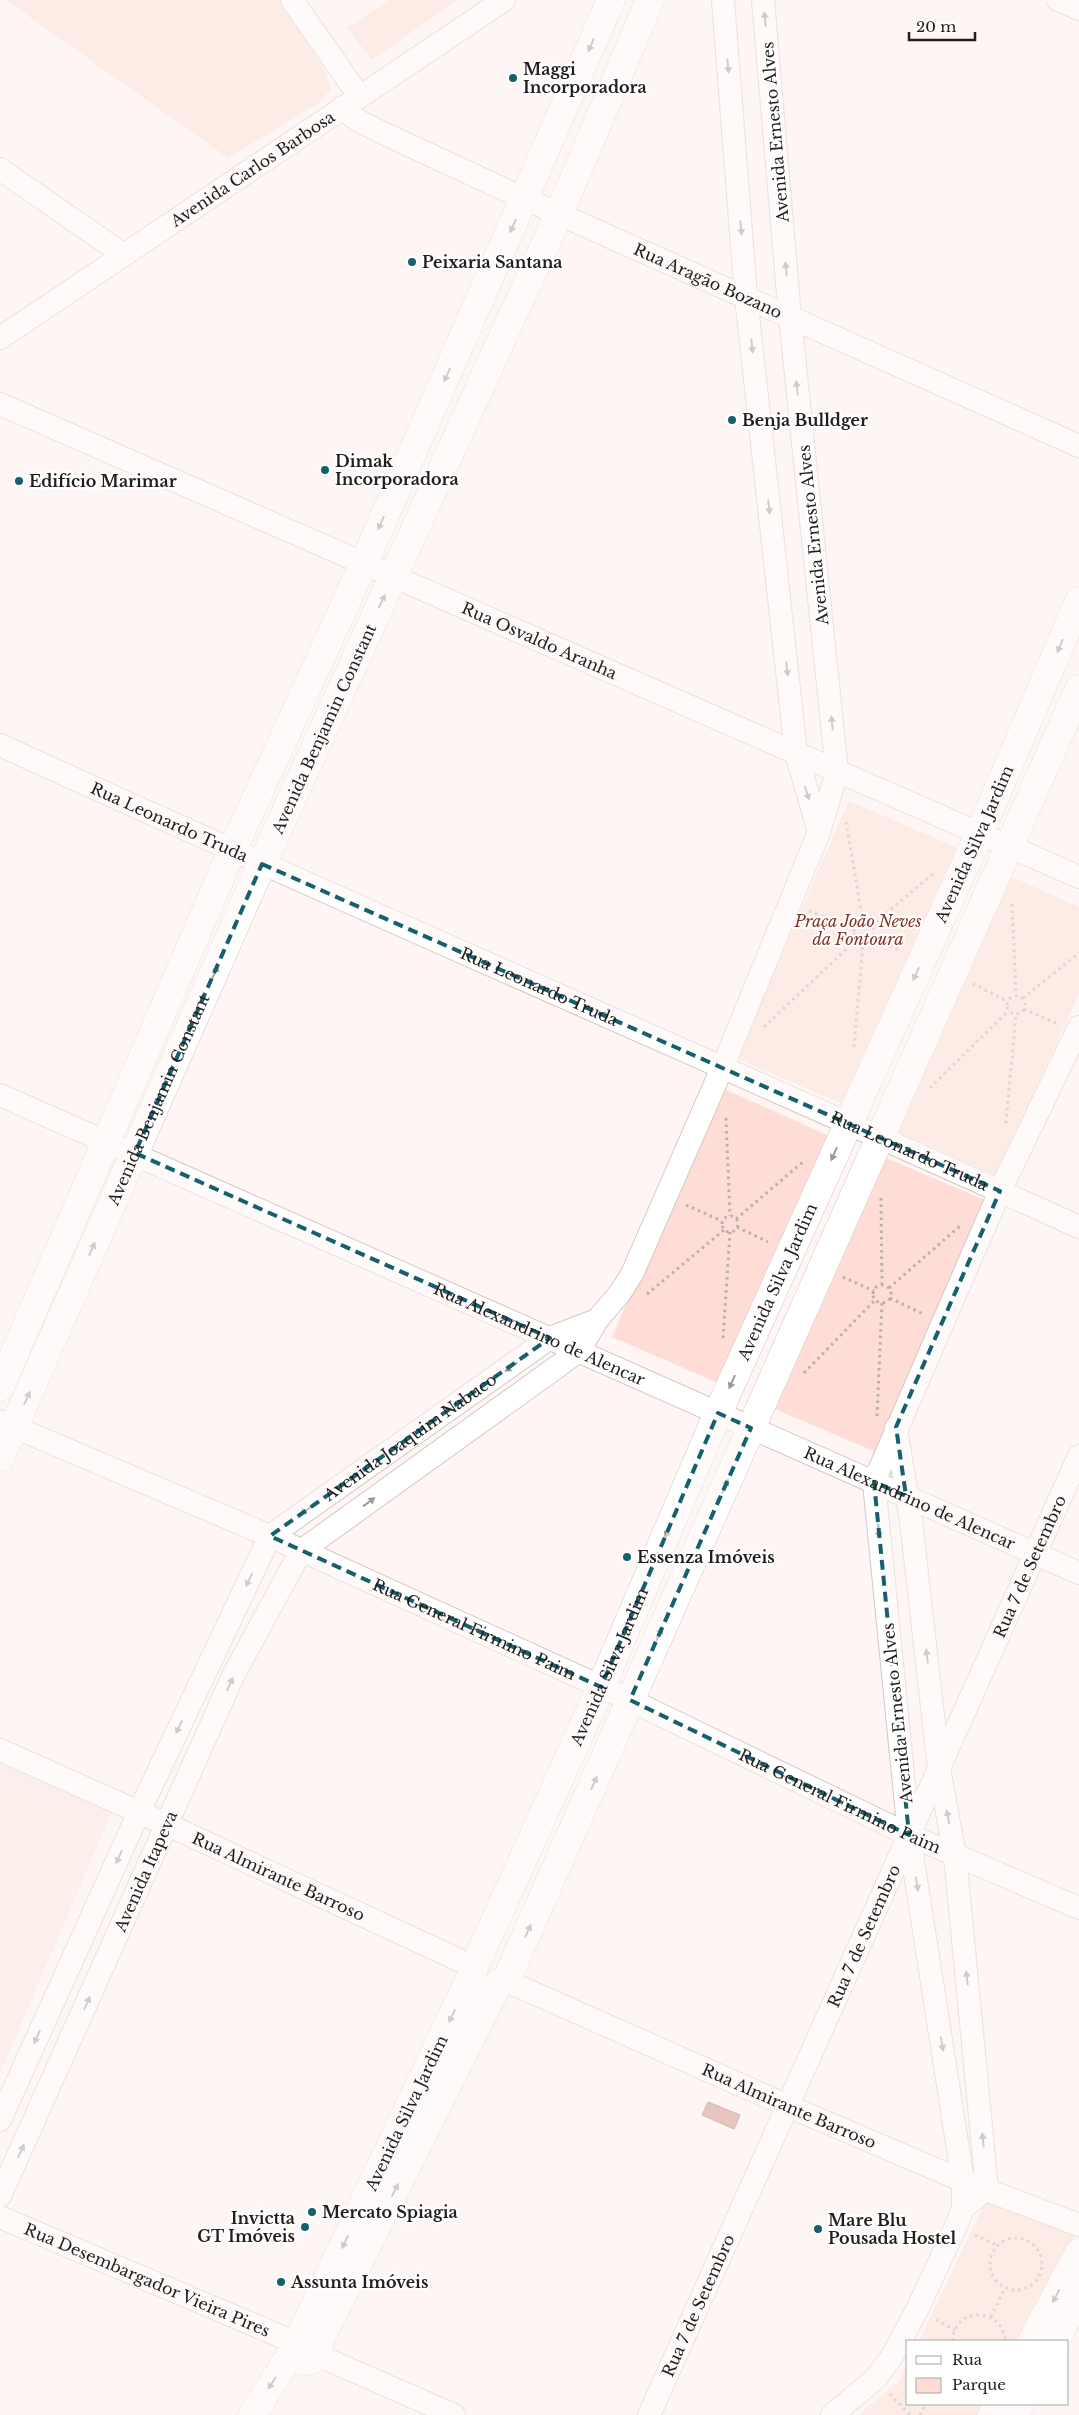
<svg xmlns="http://www.w3.org/2000/svg" width="1079" height="2415" font-family="'Libre Baskerville',serif">
  <style>
    .built { fill: #fbe5e0 }
    .green { fill: #fdddd6 }
    .water { fill: #cf8a7d; stroke: #9b6a60 }
    .lines { fill: none; stroke-linecap: round; stroke-linejoin: round }
    .minor-casing { stroke: #d6c8c5; stroke-width: 24 }
    .tertiary-casing { stroke: #d6c8c5; stroke-width: 29 }
    .secondary-casing { stroke: #d6c8c5; stroke-width: 29 }
    .path { stroke: #b8b0af; stroke-width: 3; stroke-dasharray: 2.5 4; stroke-linecap: butt }
    .minor { stroke: #fff; stroke-width: 22 }
    .tertiary { stroke: #fff; stroke-width: 28 }
    .secondary { stroke: #fff; stroke-width: 28 }
    .oneway { fill: #9c9a99 }
    .marked { fill: none; stroke: #14606c; stroke-width: 4; stroke-dasharray: 10 6; stroke-linejoin: round }
    .poi-dot { fill: #14606c; stroke: #fff; stroke-width: 2 }
    .labels { text-anchor: middle; stroke-width: 4.5; stroke-linejoin: round; paint-order: stroke }
    .poi-label { font-size: 16px; font-weight: bold; fill: #231e1d; stroke: #fff; text-anchor: start }
    .street-label { font-size: 16px; fill: #231e1d; stroke: #fff }
    .park-label { font-size: 16px; font-style: italic; fill: #853225; stroke: #fff }
  </style>
  <rect width="100%" height="100%" fill="#fef5f4"/>
  <path class="built" d="M0 1764 112 1811 0 2074Z"/>
  <path class="green" d="M6 0H281L325 69 331 89 320 102 228 158Z
    M389 0H457L372 60 347 28Z
    M849 801 960 849 847 1106 736 1058Z
    M1008 875 1079 907V993L997 1176 893 1130Z
    M722 1088 832 1137 723 1385 612 1337Z
    M877 1154 987 1201 878 1453 768 1406Z
    M988 2196 1075 2236 1021 2341H919Z
    M908 2364V2404H989L983 2415H859L901 2379Z"/>
  <path class="water" d="M708 2102 740 2115 734 2129 702 2115Z"/>
  <g class="lines">
    <g class="minor-casing">
      <g id="minor">
        <path d="M292 0 359 96"/>
        <path d="M723 0 746 297 796 753 819 832"/>
        <path d="M1058 0 1079 9"/>
        <path id="s1" d="M341 108 359 121 385 134 525 199 1079 446"/>
        <path d="M0 169 124 255"/>
        <path id="s2" d="M0 338 504 0"/>
        <path id="s3" d="M0 404 1079 877"/>
        <path id="s4" d="M0 745C358 909 720 1064 1079 1227"/>
        <path id="s5" d="M0 1095 1079 1573"/>
        <path id="s6" d="M0 1421 270 1536 630 1700 909 1835 1079 1908"/>
        <path d="M896 1428 911 1521 939 1768 955 1856 987 2189 963 2208"/>
        <path id="s7" d="M0 1750 168 1825 474 1967"/>
        <path id="s8" d="M502 1979 788 2106 963 2181 1079 2225"/>
        <path id="s9" d="M0 2120 139 1812 270 1536 550 1338 597 1320"/>
        <path id="s10" d="M0 2196 234 1674 301 1551 579 1351 597 1320 620 1293 632 1274 723 1066 819 832 837 772 790 317 763 0"/>
        <path id="s11" d="M0 2217 294 2342"/>
        <path d="M317 2355 454 2415"/>
        <path id="s12" d="M649 2415 1079 1456"/>
        <path d="M832 2415 875 2379 891 2358 917 2310 956 2226 963 2208V2181L909 1835 874 1482 1000 1191 1079 1027"/>
      </g>
    </g>
    <g class="tertiary-casing">
      <g id="tertiary">
        <path id="s13" d="M476 1963 601 1687 718 1413 979 834 1079 601"/>
        <path d="M508 1976 1079 689"/>
        <path id="s14" d="M300 2337 473 1972"/>
        <path d="M1032 2341 1079 2253"/>
        <path d="M1055 2341 1079 2297"/>
        <path d="M318 2343 498 1984"/>
        <path d="M252 2415 293 2351 297 2339 309 2335 316 2339 319 2347 314 2359C305 2363 296 2361 293 2351"/>
        <path d="M992 2415 998 2404"/>
        <path d="M1015 2415 1021 2404"/>
      </g>
    </g>
    <g class="secondary-casing">
      <g id="secondary">
        <path d="M0 1387 232 851 364 563 611 0"/>
        <path id="s15" d="M0 1458 262 864 559 214 650 0"/>
      </g>
    </g>
    <path class="path" d="M846 822 863 922
      M1012 904 1016 995
      M809 911 854 929
      M854 932a10 10 0 1 1 20 0a10 10 0 1 1-20 0Z
      M871 926 934 873
      M872 938 901 951
      M973 984 1007 1001
      M1007 1005a9 9 0 1 1 18 0a9 9 0 1 1-18 0Z
      M1023 998 1079 953
      M1024 1009 1058 1024
      M764 1027 856 940
      M854 1047 863 943
      M930 1088 1009 1010
      M726 1118 730 1216
      M1006 1123 1016 1014
      M881 1198 882 1285
      M686 1205 722 1221
      M722 1224a8 8 0 1 1 16 0a8 8 0 1 1-16 0Z
      M736 1219 804 1161
      M737 1227 768 1242
      M843 1277 874 1291
      M873 1294a9 9 0 1 1 18 0a9 9 0 1 1-18 0Z
      M889 1288 960 1226
      M647 1294 724 1230
      M890 1298 923 1314
      M723 1338 730 1232
      M804 1373 876 1299
      M877 1416 882 1302
      M975 2235 997 2245
      M990 2264a26 26 0 1 1 52 0a26 26 0 1 1-52 0Z
      M991 2317 1005 2288
      M936 2320 955 2330
      M953 2341C953 2307 1001 2305 1006 2341
      M890 2394 910 2415
      M920 2415 926 2404"/>
    <use href="#minor" class="minor"/>
    <use href="#tertiary" class="tertiary"/>
    <use href="#secondary" class="secondary"/>
  </g>
  <defs><path id="oneway-solid" d="M-6-.8H1V-3.2L6.5 0L1 3.2V.8H-6Z" transform="scale(1.25)"/></defs>
  <g class="oneway">
    <use href="#oneway-solid" transform="translate(765 19) rotate(-95)"/>
    <use href="#oneway-solid" transform="translate(591 45) rotate(113)"/>
    <use href="#oneway-solid" transform="translate(728 66) rotate(85)"/>
    <use href="#oneway-solid" transform="translate(513 226) rotate(114)"/>
    <use href="#oneway-solid" transform="translate(741 228) rotate(85)"/>
    <use href="#oneway-solid" transform="translate(786 269) rotate(-95)"/>
    <use href="#oneway-solid" transform="translate(752 346) rotate(84)"/>
    <use href="#oneway-solid" transform="translate(447 375) rotate(114)"/>
    <use href="#oneway-solid" transform="translate(797 388) rotate(-96)"/>
    <use href="#oneway-solid" transform="translate(769 507) rotate(84)"/>
    <use href="#oneway-solid" transform="translate(381 523) rotate(114)"/>
    <use href="#oneway-solid" transform="translate(382 601) rotate(-65)"/>
    <use href="#oneway-solid" transform="translate(1060 646) rotate(113)"/>
    <use href="#oneway-solid" transform="translate(787 669) rotate(84)"/>
    <use href="#oneway-solid" transform="translate(832 723) rotate(-96)"/>
    <use href="#oneway-solid" transform="translate(807 793) rotate(73)"/>
    <use href="#oneway-solid" transform="translate(215 972) rotate(-66)"/>
    <use href="#oneway-solid" transform="translate(916 974) rotate(115)"/>
    <use href="#oneway-solid" transform="translate(834 1154) rotate(114)"/>
    <use href="#oneway-solid" transform="translate(92 1249) rotate(-66)"/>
    <use href="#oneway-solid" transform="translate(511 1367) rotate(144)"/>
    <use href="#oneway-solid" transform="translate(732 1382) rotate(114)"/>
    <use href="#oneway-solid" transform="translate(27 1398) rotate(-66)"/>
    <use href="#oneway-solid" transform="translate(725 1486) rotate(-66)"/>
    <use href="#oneway-solid" transform="translate(369 1502) rotate(-36)"/>
    <use href="#oneway-solid" transform="translate(306 1510) rotate(145)"/>
    <use href="#oneway-solid" transform="translate(668 1531) rotate(113)"/>
    <use href="#oneway-solid" transform="translate(879 1531) rotate(84)"/>
    <use href="#oneway-solid" transform="translate(249 1580) rotate(115)"/>
    <use href="#oneway-solid" transform="translate(659 1634) rotate(-66)"/>
    <use href="#oneway-solid" transform="translate(927 1656) rotate(-97)"/>
    <use href="#oneway-solid" transform="translate(230 1684) rotate(-66)"/>
    <use href="#oneway-solid" transform="translate(179 1727) rotate(115)"/>
    <use href="#oneway-solid" transform="translate(594 1783) rotate(-66)"/>
    <use href="#oneway-solid" transform="translate(948 1817) rotate(-100)"/>
    <use href="#oneway-solid" transform="translate(119 1857) rotate(114)"/>
    <use href="#oneway-solid" transform="translate(917 1884) rotate(81)"/>
    <use href="#oneway-solid" transform="translate(528 1931) rotate(-66)"/>
    <use href="#oneway-solid" transform="translate(967 1978) rotate(-96)"/>
    <use href="#oneway-solid" transform="translate(87 2003) rotate(-66)"/>
    <use href="#oneway-solid" transform="translate(452 2016) rotate(115)"/>
    <use href="#oneway-solid" transform="translate(37 2037) rotate(114)"/>
    <use href="#oneway-solid" transform="translate(942 2044) rotate(81)"/>
    <use href="#oneway-solid" transform="translate(983 2140) rotate(-95)"/>
    <use href="#oneway-solid" transform="translate(21 2151) rotate(-66)"/>
    <use href="#oneway-solid" transform="translate(395 2190) rotate(-63)"/>
    <use href="#oneway-solid" transform="translate(345 2242) rotate(115)"/>
    <use href="#oneway-solid" transform="translate(1056 2296) rotate(118)"/>
    <use href="#oneway-solid" transform="translate(272 2383) rotate(123)"/>
  </g>
  <path d="M0 0H1079V2415H0ZM262 864 1000 1191 896 1427 906 1496 874 1482 909 1835 630 1700 751 1428 718 1413 601 1687 270 1536 550 1338 135 1153Z" fill="#fef5f4" fill-opacity=".55" fill-rule="evenodd"/>
  <path class="marked" d="M262 864 1000 1191 896 1427 906 1496 874 1482 909 1835 630 1700 751 1428 718 1413 601 1687 270 1536 550 1338 135 1153Z"/>
  <g class="poi-dot">
    <circle cx="513" cy="78" r="5"/>
    <circle cx="412" cy="262" r="5"/>
    <circle cx="732" cy="420" r="5"/>
    <circle cx="325" cy="470" r="5"/>
    <circle cx="19" cy="481" r="5"/>
    <circle cx="627" cy="1557" r="5"/>
    <circle cx="312" cy="2212" r="5"/>
    <circle cx="305" cy="2227" r="5"/>
    <circle cx="818" cy="2229" r="5"/>
    <circle cx="281" cy="2282" r="5"/>
  </g>
  <g class="labels">
    <g class="poi-label">
      <text x="523" y="75">Maggi<tspan x="523" dy="18">Incorporadora</tspan></text>
      <text x="422" y="268">Peixaria Santana</text>
      <text x="742" y="426">Benja Bulldger</text>
      <text x="335" y="467">Dimak<tspan x="335" dy="18">Incorporadora</tspan></text>
      <text x="29" y="487">Edifício Marimar</text>
      <text x="637" y="1563">Essenza Imóveis</text>
      <text x="322" y="2218">Mercato Spiagia</text>
      <text x="295" y="2224" text-anchor="end">Invictta<tspan x="295" dy="18">GT Imóveis</tspan></text>
      <text x="828" y="2226">Mare Blu<tspan x="828" dy="18">Pousada Hostel</tspan></text>
      <text x="291" y="2288">Assunta Imóveis</text>
    </g>
    <g class="street-label">
      <text transform="translate(775 132) rotate(-95)" y="6">Avenida Ernesto Alves</text>
      <text dy="6" stroke="none"><textPath href="#s2" startOffset="304">Avenida Carlos Barbosa</textPath></text>
      <text dy="6" stroke="none"><textPath href="#s1" startOffset="406">Rua Aragão Bozano</textPath></text>
      <text transform="translate(813 535) rotate(-96)" y="6">Avenida Ernesto Alves</text>
      <text dy="6" stroke="none"><textPath href="#s3" startOffset="589">Rua Osvaldo Aranha</textPath></text>
      <text dy="6" stroke="none"><textPath href="#s15" startOffset="798">Avenida Benjamin Constant</textPath></text>
      <text dy="6" stroke="none"><textPath href="#s4" startOffset="186">Rua Leonardo Truda</textPath></text>
      <text dy="6" stroke="none"><textPath href="#s13" startOffset="1225">Avenida Silva Jardim</textPath></text>
      <text dy="6" stroke="none"><textPath href="#s4" startOffset="591">Rua Leonardo Truda</textPath></text>
      <text dy="6" stroke="none"><textPath href="#s15" startOffset="392">Avenida Benjamin Constant</textPath></text>
      <text dy="6" stroke="none"><textPath href="#s4" startOffset="996">Rua Leonardo Truda</textPath></text>
      <text dy="6" stroke="none"><textPath href="#s13" startOffset="745">Avenida Silva Jardim</textPath></text>
      <text dy="6" stroke="none"><textPath href="#s5" startOffset="590">Rua Alexandrino de Alencar</textPath></text>
      <text dy="6" stroke="none"><textPath href="#s9" startOffset="815">Avenida Joaquim Nabuco</textPath></text>
      <text dy="6" stroke="none"><textPath href="#s5" startOffset="995">Rua Alexandrino de Alencar</textPath></text>
      <text dy="6" stroke="none"><textPath href="#s12" startOffset="930">Rua 7 de Setembro</textPath></text>
      <text dy="6" stroke="none"><textPath href="#s6" startOffset="518">Rua General Firmino Paim</textPath></text>
      <text dy="6" stroke="none"><textPath href="#s13" startOffset="325">Avenida Silva Jardim</textPath></text>
      <text transform="translate(897 1713) rotate(-96)" y="6">Avenida Ernesto Alves</text>
      <text dy="6" stroke="none"><textPath href="#s6" startOffset="922">Rua General Firmino Paim</textPath></text>
      <text dy="6" stroke="none"><textPath href="#s10" startOffset="356">Avenida Itapeva</textPath></text>
      <text dy="6" stroke="none"><textPath href="#s7" startOffset="306">Rua Almirante Barroso</textPath></text>
      <text dy="6" stroke="none"><textPath href="#s12" startOffset="525">Rua 7 de Setembro</textPath></text>
      <text dy="6" stroke="none"><textPath href="#s8" startOffset="314">Rua Almirante Barroso</textPath></text>
      <text dy="6" stroke="none"><textPath href="#s14" startOffset="248">Avenida Silva Jardim</textPath></text>
      <text dy="6" stroke="none"><textPath href="#s11" startOffset="160">Rua Desembargador Vieira Pires</textPath></text>
      <text dy="6" stroke="none"><textPath href="#s12" startOffset="120">Rua 7 de Setembro</textPath></text>
    </g>
    <g class="park-label">
      <text x="858" y="927">Praça João Neves<tspan x="858" dy="18">da Fontoura</tspan></text>
    </g>
  </g>
  <rect x="906" y="2340" width="162" height="65" fill="#ffffff" stroke="#a7a5a5"/>
  <rect x="916" y="2356" width="25" height="8" fill="#ffffff" stroke="#a7a5a5"/>
  <text x="952" y="2365" font-size="15" fill="#231e1d">Rua</text>
  <rect x="916" y="2378" width="25" height="15" fill="#fdddd6" stroke="#a7a5a5"/>
  <text x="952" y="2390" font-size="15" fill="#231e1d">Parque</text>
  <path d="M909 32v8h66v-8" fill="none" stroke="#231e1d" stroke-width="2.5"/>
  <text x="916" y="32" font-size="15" fill="#231e1d" stroke="#ffffff" stroke-width="4" paint-order="stroke">20 m</text>
</svg>
